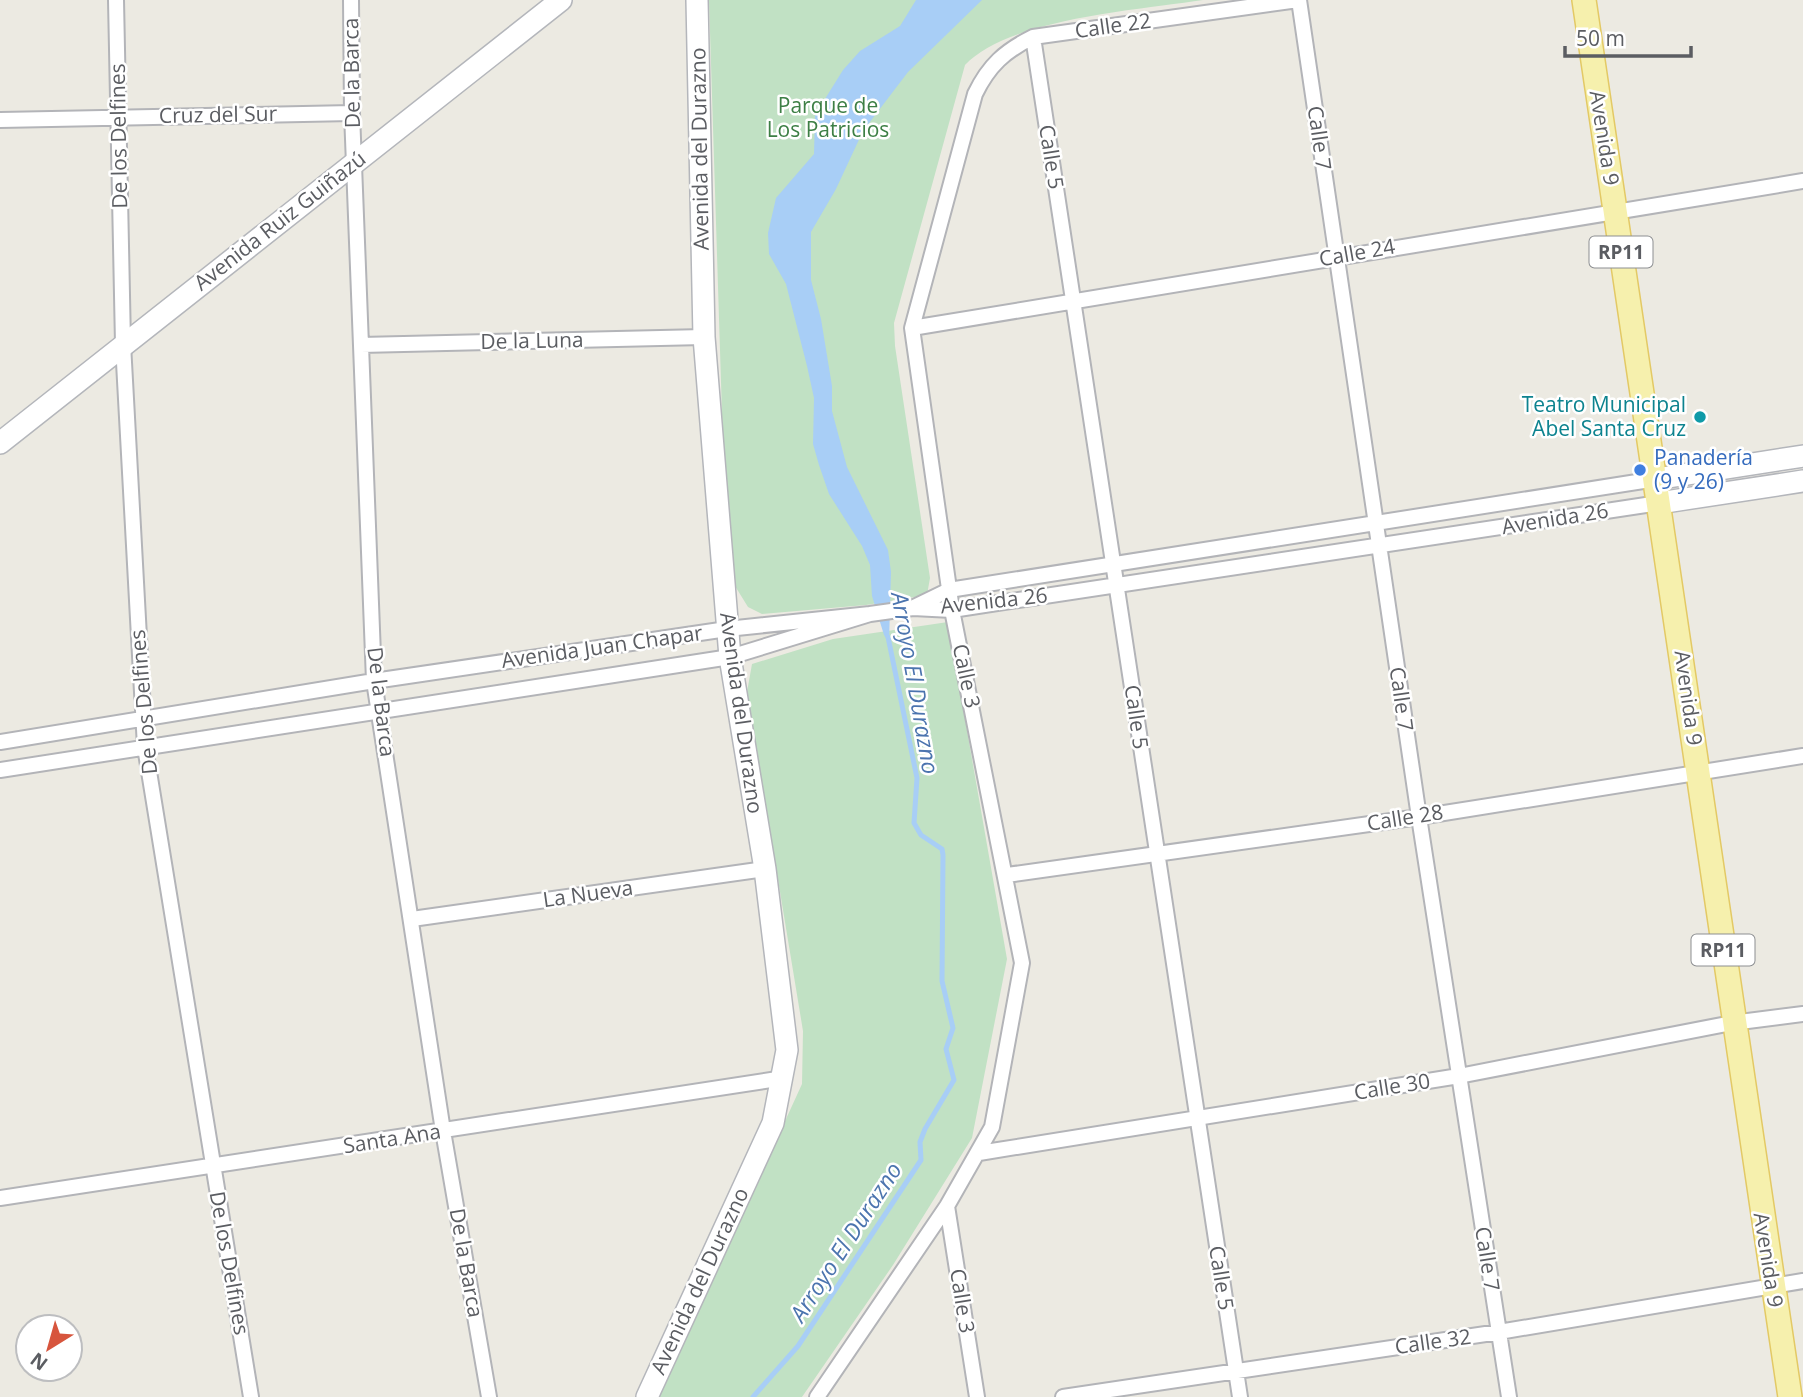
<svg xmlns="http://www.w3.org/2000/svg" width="1803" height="1397" font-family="'Open Sans',sans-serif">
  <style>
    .green { fill: #c1e1c4 }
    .water { fill: #a8cef6 }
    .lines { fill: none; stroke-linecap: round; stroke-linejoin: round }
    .stream { stroke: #a8cef6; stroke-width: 5 }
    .minor-casing { stroke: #b3b4b8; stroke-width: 18 }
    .secondary-casing { stroke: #b4b6bb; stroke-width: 24 }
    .primary-casing { stroke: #e3c965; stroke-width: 26 }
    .minor { stroke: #fff; stroke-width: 14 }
    .secondary { stroke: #fff; stroke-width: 21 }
    .primary { stroke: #f6f0ad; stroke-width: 23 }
    .culture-dot { fill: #0f9aa8; stroke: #fff; stroke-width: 2.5 }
    .shop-dot { fill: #3f7fe0; stroke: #fff; stroke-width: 2.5 }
    .labels { text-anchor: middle; stroke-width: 5; stroke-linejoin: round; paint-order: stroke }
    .shield { fill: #fff; stroke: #8c8e91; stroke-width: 2 }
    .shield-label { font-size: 19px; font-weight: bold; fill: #5b5d62 }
    .street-label { font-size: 21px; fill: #5b5d62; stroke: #fff }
    .park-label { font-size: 21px; fill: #3d7f45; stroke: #fff }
    .culture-label { font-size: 21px; fill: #0d838f; stroke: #fff; text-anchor: end }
    .shop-label { font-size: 21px; fill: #366cbe; stroke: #fff; text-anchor: start }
    .water-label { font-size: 23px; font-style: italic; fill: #4b74ae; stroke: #fff }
  </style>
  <rect width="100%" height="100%" fill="#eceae2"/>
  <path class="green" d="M709 0H1203C1140 10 1009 18 965 65L894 323 895 346 930 578 927 595 866 605 762 614 748 607 727 573Z
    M948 622 1007 959 972 1138 893 1265 802 1397H659L802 1084 803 1031 747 692 752 664 833 639Z"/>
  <path class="water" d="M916 0H982L908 72 863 131 836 189 811 232V280L821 319 832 386V411L847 467 888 550 891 572 889 643 884 635 872 596 870 565 862 546 829 494 819 465 813 444 814 398 807 366 786 284 769 254 768 233 776 198 814 154 815 115 843 70 860 51 900 26Z"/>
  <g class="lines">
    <path class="stream" d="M753 1397 798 1346 921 1160 920 1142 925 1129 954 1080 946 1049 953 1028 942 981 943 855 942 849 921 835 914 823 917 778 888 637"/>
    <g class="minor-casing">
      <path id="minor" d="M116 0 123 344 145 747 251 1397
        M351 0 352 113 374 681 443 1131 489 1397
        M1299 0 1419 817 1509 1397
        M1033 37 1240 1397
        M0 120 352 113
        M912 328 1803 181
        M361 345 704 337
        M914 607 949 590 1656 479
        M870 614 913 608 952 610 1659 503
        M0 742 374 681 727 629 870 614 730 657 0 770
        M1007 875 1419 817 1803 756
        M412 919 765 869
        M979 1153 1459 1076 1732 1023 1803 1014
        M0 1198 784 1078
        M947 1206 977 1397
        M817 1397 947 1206 992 1127 1022 963 952 610 912 328 975 94C989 65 1005 51 1033 37L1298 0
        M1063 1397 1499 1332 1803 1281"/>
    </g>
    <g class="secondary-casing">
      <path id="secondary" d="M0 443 561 0
        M1656 479 1803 456
        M1659 503 1803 481
        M647 1397 773 1123 787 1050 765 869 730 657 704 337 697 0"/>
    </g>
    <g class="primary-casing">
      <path id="primary" d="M1584 0 1790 1397"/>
    </g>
    <use href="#minor" class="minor"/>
    <use href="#secondary" class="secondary"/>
    <use href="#primary" class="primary"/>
  </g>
  <circle class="culture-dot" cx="1700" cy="417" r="7"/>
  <circle class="shop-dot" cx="1640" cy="470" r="7"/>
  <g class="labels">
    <g class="shield">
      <rect x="1589.5" y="236.5" width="63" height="31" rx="5"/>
      <rect x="1691.5" y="934.5" width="63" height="31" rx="5"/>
    </g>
    <g class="shield-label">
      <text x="1621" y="259">RP11</text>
      <text x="1723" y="957">RP11</text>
    </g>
    <g class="street-label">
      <text transform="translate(1113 26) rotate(-8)" y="7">Calle 22</text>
      <text transform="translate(352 73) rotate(-91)" y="7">De la Barca</text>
      <text transform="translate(218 115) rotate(-1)" y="7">Cruz del Sur</text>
      <text transform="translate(119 136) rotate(-91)" y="7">De los Delfines</text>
      <text transform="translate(1319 138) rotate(82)" y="7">Calle 7</text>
      <text transform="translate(1604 138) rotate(81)" y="7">Avenida 9</text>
      <text transform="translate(700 149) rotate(-91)" y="7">Avenida del Durazno</text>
      <text transform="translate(1051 157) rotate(81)" y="7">Calle 5</text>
      <text transform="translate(280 221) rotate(-38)" y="7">Avenida Ruiz Guiñazú</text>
      <text transform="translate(1357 253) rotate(-10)" y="7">Calle 24</text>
      <text transform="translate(532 341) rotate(-1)" y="7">De la Luna</text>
      <text transform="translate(1555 519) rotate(-9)" y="7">Avenida 26</text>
      <text transform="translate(994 601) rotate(-6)" y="7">Avenida 26</text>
      <text transform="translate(602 647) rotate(-8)" y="7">Avenida Juan Chapar</text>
      <text transform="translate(966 676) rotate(78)" y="7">Calle 3</text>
      <text transform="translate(1688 698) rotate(82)" y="7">Avenida 9</text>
      <text transform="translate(1401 699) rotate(82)" y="7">Calle 7</text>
      <text transform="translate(144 702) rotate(-95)" y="7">De los Delfines</text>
      <text transform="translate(381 702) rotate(83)" y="7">De la Barca</text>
      <text transform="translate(741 713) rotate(82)" y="7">Avenida del Durazno</text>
      <text transform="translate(1136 717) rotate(82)" y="7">Calle 5</text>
      <text transform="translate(1405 818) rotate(-9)" y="7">Calle 28</text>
      <text transform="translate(588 894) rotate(-8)" y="7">La Nueva</text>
      <text transform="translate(1392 1087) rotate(-9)" y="7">Calle 30</text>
      <text transform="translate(392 1139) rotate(-9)" y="7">Santa Ana</text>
      <text transform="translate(1487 1259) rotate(81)" y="7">Calle 7</text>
      <text transform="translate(1768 1260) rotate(81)" y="7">Avenida 9</text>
      <text transform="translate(229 1263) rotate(80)" y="7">De los Delfines</text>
      <text transform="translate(466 1263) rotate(80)" y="7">De la Barca</text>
      <text transform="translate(1221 1278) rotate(81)" y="7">Calle 5</text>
      <text transform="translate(700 1281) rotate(-65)" y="7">Avenida del Durazno</text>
      <text transform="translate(962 1301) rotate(81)" y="7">Calle 3</text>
      <text transform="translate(1433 1342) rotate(-8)" y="7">Calle 32</text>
    </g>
    <g class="park-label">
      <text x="828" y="113">Parque de<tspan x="828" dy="24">Los Patricios</tspan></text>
    </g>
    <g class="culture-label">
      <text x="1686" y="412">Teatro Municipal<tspan x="1686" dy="24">Abel Santa Cruz</tspan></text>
    </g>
    <g class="shop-label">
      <text x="1654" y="465">Panadería<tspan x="1654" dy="24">(9 y 26)</tspan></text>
    </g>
    <g class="water-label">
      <text transform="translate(915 683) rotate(80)" y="8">Arroyo El Durazno</text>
      <text transform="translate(846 1242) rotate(-57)" y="8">Arroyo El Durazno</text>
    </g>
  </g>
  <g transform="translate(49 1348) rotate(217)"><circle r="33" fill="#ffffff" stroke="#bdbec0" stroke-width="2"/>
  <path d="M0-5L12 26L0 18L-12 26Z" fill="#d7553d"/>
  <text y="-10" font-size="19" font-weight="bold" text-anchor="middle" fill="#5b5d62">N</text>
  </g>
  <path d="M1565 46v10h126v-10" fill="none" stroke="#5b5d62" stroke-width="3.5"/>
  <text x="1576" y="46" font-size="21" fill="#5b5d62" stroke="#ffffff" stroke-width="5" paint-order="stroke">50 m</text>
</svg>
